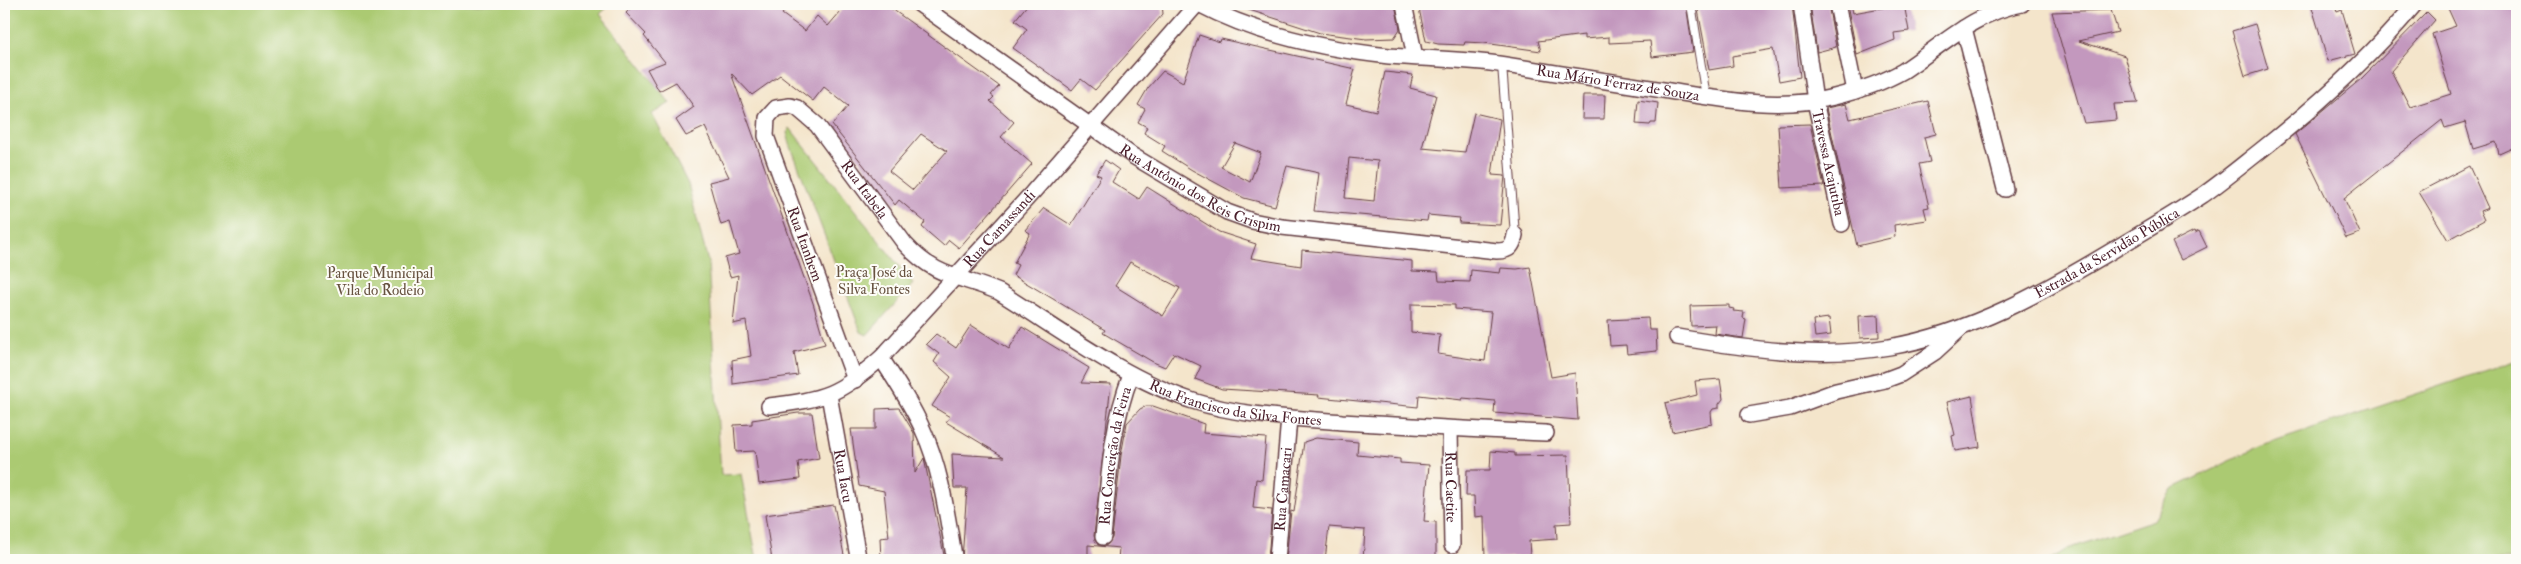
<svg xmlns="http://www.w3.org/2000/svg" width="2521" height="564" font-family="'IM FELL Double Pica',serif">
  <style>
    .green { fill: #abca72; stroke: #7a744e }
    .building { fill: #c398be; fill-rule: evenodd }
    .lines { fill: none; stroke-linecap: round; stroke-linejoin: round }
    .service-casing { stroke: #643d43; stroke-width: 10 }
    .minor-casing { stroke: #643d43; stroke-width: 18 }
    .service { stroke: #fff; stroke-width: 8 }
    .minor { stroke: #fff; stroke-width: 15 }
    .labels { text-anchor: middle; stroke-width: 4; stroke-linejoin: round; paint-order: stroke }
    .street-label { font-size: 15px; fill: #4a1f2b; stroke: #fdfcf7 }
    .park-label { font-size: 15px; fill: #675240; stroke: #fdfcf7 }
  </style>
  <rect width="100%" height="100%" fill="#fdfcf7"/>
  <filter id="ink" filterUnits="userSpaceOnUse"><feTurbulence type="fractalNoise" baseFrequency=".02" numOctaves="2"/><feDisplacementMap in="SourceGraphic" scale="10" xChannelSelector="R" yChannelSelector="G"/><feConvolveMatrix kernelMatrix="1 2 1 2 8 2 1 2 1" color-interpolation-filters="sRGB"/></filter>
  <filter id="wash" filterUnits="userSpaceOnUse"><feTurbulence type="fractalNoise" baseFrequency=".0096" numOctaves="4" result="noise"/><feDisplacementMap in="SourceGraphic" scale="20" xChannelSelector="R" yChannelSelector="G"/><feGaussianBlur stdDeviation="1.12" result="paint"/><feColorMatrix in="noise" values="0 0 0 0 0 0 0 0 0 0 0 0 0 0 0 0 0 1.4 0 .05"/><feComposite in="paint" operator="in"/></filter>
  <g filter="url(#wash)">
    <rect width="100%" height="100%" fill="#f4e5cb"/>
    <path class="green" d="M4 4H611L600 14 670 103 652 114 688 184 708 262 721 475 741 474 757 560H4Z
      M790 128 913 284 867 335 861 332 790 144 787 133Z
      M2517 360V560H2050L2067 549 2154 520 2172 489 2259 447Z"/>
    <g id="blocks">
      <path class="building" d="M635 4H790L782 14 805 31 817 16 828 26 847 4H885L999 86 991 95 994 97 990 101 1014 122 1001 137 1032 164 959 248 949 240 944 246 922 227 925 222 899 200 895 205 832 125 848 106 824 87 813 101 780 75 752 95 731 73 813 303 825 344 794 352 798 375 733 384 732 360 751 356 746 321 733 324 738 275 730 277 725 258 739 254 730 222 721 225 709 182 729 177 705 127 686 136 676 120 694 107 676 82 659 91 647 69 665 62 644 36 646 34 626 13ZM921 134 947 151 913 190 889 171Z
        M1028 4H1162L1163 14 1095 90 1081 79 1072 90 1013 48 1027 29 1015 20Z
        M1241 4H1314L1315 7 1346 4H1395L1400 29 1394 38 1366 39 1320 33 1240 7Z
        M1418 4H1686L1693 52 1652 57 1650 41 1609 43V37L1584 39V35L1538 41 1541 51 1484 43 1465 42 1464 45 1438 44 1426 41Z
        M1697 4H1792L1800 77 1779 81 1773 49 1732 56 1733 66 1709 70Z
        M1810 4H1828L1836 47 1817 52Z
        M1847 4H1851L1853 13 1904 4 1909 31 1894 33 1895 40 1857 55Z
        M2311 4H2334L2337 12 2342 10 2355 54 2328 61Z
        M2446 4H2517V146L2499 154 2496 142 2473 149 2465 122 2445 128 2442 120 2344 198 2360 233 2346 238 2295 134 2361 79 2427 12 2435 20 2391 71 2410 107 2451 94 2432 34 2456 26Z
        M2111 10 2118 32 2079 41 2125 56 2138 103 2114 104 2116 120 2084 123 2052 12Z
        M2255 24 2268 69 2245 76 2232 31Z
        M1199 35 1220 42 1221 39 1355 69 1346 104 1376 111 1385 72 1413 75 1410 88 1436 95 1422 148 1465 152 1474 113 1500 119 1492 175 1505 176 1500 225 1459 223 1460 218 1428 215 1427 221 1314 211 1319 173 1287 166 1275 206 1244 198 1192 170 1162 151 1165 146 1144 133 1147 127 1138 122 1145 109 1138 105 1148 88 1163 71 1183 82ZM1235 143 1261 153 1250 182 1221 167ZM1349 158 1378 161 1374 201 1345 198Z
        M1583 95H1605L1604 119H1582Z
        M1638 100 1658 103 1656 123H1651L1650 125 1636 124Z
        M1928 101 1936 134 1924 137 1930 162 1919 164 1929 207 1924 208 1927 220 1894 225 1895 237 1857 246 1826 108 1846 104 1850 119Z
        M1810 124 1824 186 1782 188 1778 125Z
        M1105 160 1119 170 1112 182 1139 199 1147 187 1219 232 1256 244 1251 258 1301 266 1302 250 1412 261V271L1438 272 1439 281 1470 282 1471 270 1500 273 1501 268 1517 269 1530 267 1551 377 1575 373 1578 420 1494 413 1495 401 1463 398 1462 400 1419 395 1418 407 1318 397 1319 395 1222 389 1195 379 1201 366 1174 353 1165 367 1153 362 1103 333 1105 330 1013 275 1018 265 1014 263 1030 233 1025 230 1044 208 1071 225 1101 176 1096 174ZM1130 262 1180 288 1163 316 1115 286ZM1411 304 1455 305V309L1491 312 1485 361 1438 354 1440 335 1411 332Z
        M2469 166 2488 208 2480 211 2484 220 2448 240 2419 192Z
        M2194 231 2195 233 2199 231 2207 247 2181 260 2172 242Z
        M1729 305V308L1734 309 1733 311 1744 312 1743 318 1746 319 1743 338 1715 334 1716 325 1691 326 1690 306Z
        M1878 315 1879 337 1860 338 1859 316Z
        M1648 318 1649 330H1656L1657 351 1627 354 1626 345 1610 346 1608 320Z
        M1829 318 1831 335 1815 337 1813 320Z
        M971 325 1009 349 1022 327 1089 368 1081 383 1111 384 1094 536 1098 545H1107L1112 538 1121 456 1127 423 1140 409 1146 406H1153L1204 424 1203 433 1266 438 1262 480 1256 479 1253 508 1272 510 1268 560H1118L1119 548 1088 545V560H962L967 488H954L952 454 1004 457 946 422 950 417 932 406 951 377 934 362 939 354 926 344 936 334 956 348Z
        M1720 379 1723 399 1719 404V408L1713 409 1711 412 1712 424 1672 432 1665 403 1697 395 1695 381Z
        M1972 396 1980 447 1955 451 1952 436 1955 435 1947 402Z
        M899 408 914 433 915 473 924 458 925 463 945 560H881L880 538 889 537 884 491 859 486 851 429H876V409Z
        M798 413H812L819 458 798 462 800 479 759 484 755 451 736 452 734 425 752 424V420Z
        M1316 438 1358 442 1357 455 1400 459V463L1429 465 1424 521 1436 522V560H1363L1365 530 1329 527 1325 560H1286L1291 511 1294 512 1304 442Z
        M1491 451 1515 453V456L1568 455 1571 523 1556 524 1557 539 1529 541 1530 556 1485 559 1484 516 1475 517 1474 496H1466L1467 470H1490Z
        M834 505 845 560H772L765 515Z"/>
    </g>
  </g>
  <g filter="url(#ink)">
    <use href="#blocks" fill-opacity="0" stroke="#643d43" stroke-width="1"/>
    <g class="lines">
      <g class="service-casing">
        <path id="service" d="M1691 4 1706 97
          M1502 65 1515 235"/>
      </g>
      <g class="minor-casing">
        <g id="minor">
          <path id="s1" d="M919 4 1133 156 1227 212 1252 221 1282 227 1497 251C1510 251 1513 246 1515 235"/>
          <path id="s2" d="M1199 4C1258 35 1323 49 1389 56 1428 59 1467 59 1505 65 1558 73 1611 82 1663 90 1720 99 1777 111 1834 97 1858 91 1882 83 1903 71 1941 46 1975 12 2022 4"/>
          <path d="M1404 4 1415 57"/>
          <path id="s3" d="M1801 4 1815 101 1842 224"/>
          <path d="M1837 4 1855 91"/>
          <path d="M1964 28 2005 189"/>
          <path id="s4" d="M1677 337C1746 349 1819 359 1889 347 1971 333 2045 291 2115 249 2145 231 2174 214 2203 195 2223 181 2241 166 2260 151 2317 106 2369 59 2415 4"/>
          <path d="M881 358C896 381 912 405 923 430 941 469 947 515 954 556"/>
          <path id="s5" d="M855 380 766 136 767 118 776 108 790 106 797 108 817 125 905 244C937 279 959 275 999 292 1059 329 1125 379 1193 401 1240 416 1293 418 1342 422 1410 426 1478 430 1546 433"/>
          <path id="s6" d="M829 395 858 557"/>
          <path id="s7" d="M769 406C824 399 839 395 881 358L1032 193 1197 4"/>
          <path d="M1749 415 1790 408 1836 391 1885 380 1901 374 1935 352 1960 329"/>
          <path id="s8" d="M1450 429 1452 545"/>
          <path id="s9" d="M1103 537C1109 479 1110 430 1131 375"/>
          <path id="s10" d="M1277 560 1289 418"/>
        </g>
      </g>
      <use href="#service" class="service"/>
      <use href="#minor" class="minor"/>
    </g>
  </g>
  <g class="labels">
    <g class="street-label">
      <text dy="5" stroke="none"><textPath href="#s2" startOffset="429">Rua Mário Ferraz de Souza</textPath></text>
      <text dy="5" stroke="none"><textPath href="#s3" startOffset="161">Travessa Acajutiba</textPath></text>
      <text dy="5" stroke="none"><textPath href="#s1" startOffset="338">Rua Antônio dos Reis Crispim</textPath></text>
      <text dy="5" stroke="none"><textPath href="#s5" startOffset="419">Rua Itabela</textPath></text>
      <text dy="5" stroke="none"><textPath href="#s7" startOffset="300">Rua Camassandi</textPath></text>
      <text transform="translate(805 244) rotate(70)" y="5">Rua Itanhem</text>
      <text dy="5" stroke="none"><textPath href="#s4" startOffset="452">Estrada da Servidão Pública</textPath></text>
      <text dy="5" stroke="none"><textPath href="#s5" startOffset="859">Rua Francisco da Silva Fontes</textPath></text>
      <text dy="5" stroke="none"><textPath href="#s9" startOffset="82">Rua Conceição da Feira</textPath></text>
      <text dy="5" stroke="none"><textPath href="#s6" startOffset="82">Rua Iacu</textPath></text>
      <text dy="5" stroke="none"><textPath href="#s8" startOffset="58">Rua Caetite</textPath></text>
      <text dy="5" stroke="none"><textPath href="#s10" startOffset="71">Rua Camacari</textPath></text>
    </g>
    <g class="park-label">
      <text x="874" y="277">Praça José da<tspan x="874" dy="17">Silva Fontes</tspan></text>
      <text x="380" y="278">Parque Municipal<tspan x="380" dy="17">Vila do Rodeio</tspan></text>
    </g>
  </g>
  <rect width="2521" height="564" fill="none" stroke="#fdfcf7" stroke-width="20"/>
</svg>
